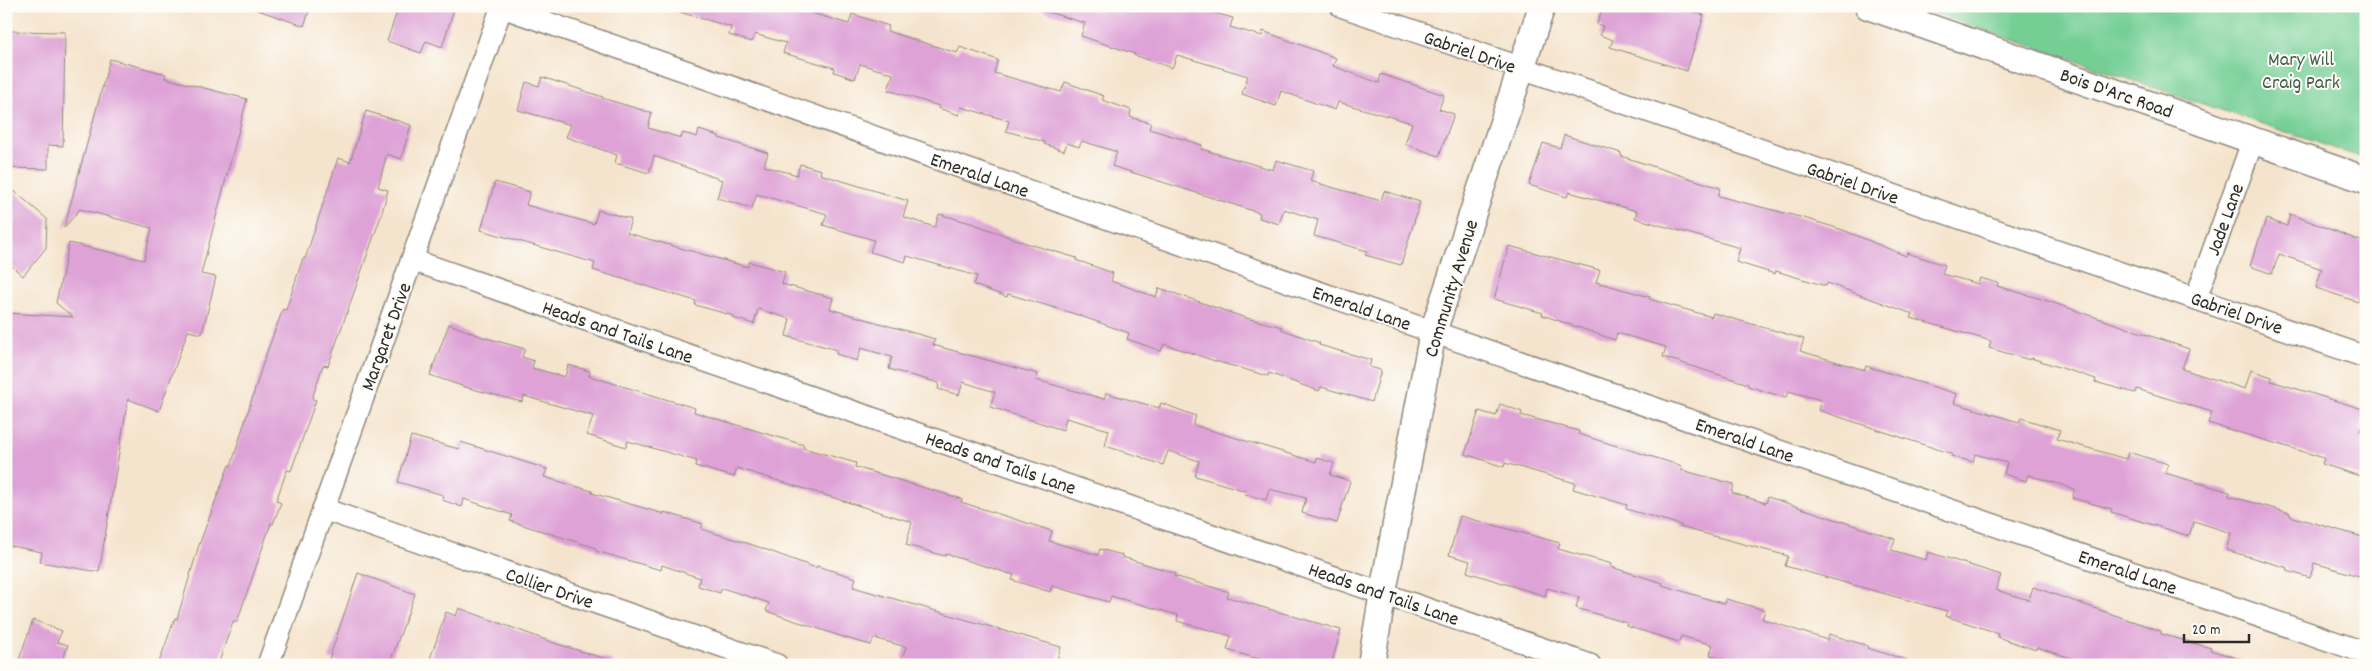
<svg xmlns="http://www.w3.org/2000/svg" width="2372" height="671" viewBox="0 0 2372 671" font-family="Dekko,sans-serif">
<style>
.green{fill:#75cf95;stroke:#507d60}
.building{fill:#dea2d7}
.lines{fill:none;stroke-linecap:round;stroke-linejoin:round}
.minor-casing{stroke:#90887c;stroke-width:24}
.tertiary-casing{stroke:#90887c;stroke-width:29}
.minor{stroke:#fff;stroke-width:21}
.tertiary{stroke:#fff;stroke-width:26}
.labels{text-anchor:middle;stroke-width:4;stroke-linejoin:round;paint-order:stroke}
.street-label{font-size:20px;fill:#2b2b2b;stroke:#fdfcf7}
.park-label{font-size:20px;fill:#415c4b;stroke:#fdfcf7}
</style>
<rect width="100%" height="100%" fill="#fdfcf7"/>
<filter id="ink" filterUnits="userSpaceOnUse"><feTurbulence type="fractalNoise" baseFrequency=".02" numOctaves="2"/><feDisplacementMap in="SourceGraphic" scale="10" xChannelSelector="R" yChannelSelector="G"/><feConvolveMatrix kernelMatrix="1 2 1 2 8 2 1 2 1" color-interpolation-filters="sRGB"/></filter>
<filter id="wash" filterUnits="userSpaceOnUse"><feTurbulence type="fractalNoise" baseFrequency=".0096" numOctaves="4" result="noise"/><feDisplacementMap in="SourceGraphic" scale="20" xChannelSelector="R" yChannelSelector="G"/><feGaussianBlur stdDeviation="1.12" result="paint"/><feColorMatrix in="noise" values="0 0 0 0 0 0 0 0 0 0 0 0 0 0 0 0 0 1.4 0 .05"/><feComposite in="paint" operator="in"/></filter>
<g filter="url(#wash)">
<rect width="100%" height="100%" fill="#f5e4cd"/>
<path class="green" d="M1913,6H2366V159Z"/>
<g id="blocks">
<g class="building">
<path d="M256,6H311L304,26L255,9Z"/>
<path d="M399,6H455L442,47L426,41L421,53L387,41Z"/>
<path d="M677,6H788L849,24L852,14L889,26L887,31L957,53L960,47L998,60L994,73L1061,92L1065,82L1104,96L1102,100L1131,110L1130,117L1151,123L1149,129L1202,145L1201,149L1273,170L1276,160L1313,171L1310,181L1381,201L1384,191L1420,202L1401,265L1365,255L1367,251L1314,236L1318,220L1284,209L1279,224L1259,218L1260,213L1112,166L1117,152L1082,141L1079,147L1067,143L1064,151L1044,144L1045,142L1006,131L1009,121L961,107L959,115L938,108L939,106L888,90L893,74L860,64L855,79L834,72L835,68L783,53L786,43L754,34L752,42L729,35L731,27L676,11Z"/>
<path d="M1044,6H1130L1148,12L1150,6H1189L1233,18L1230,27L1262,36L1263,31L1336,58L1333,66L1379,83L1381,74L1444,95L1439,109L1454,114L1439,156L1405,144L1412,123L1338,102L1335,110L1281,91L1276,106L1242,94L1248,76L1177,55L1172,68L1134,55L1135,54L1081,36L1085,23L1044,11Z"/>
<path d="M1603,6H1673L1704,15L1687,71L1610,47L1613,40L1600,35L1603,26L1597,24Z"/>
<path d="M7,31L65,32L63,146L48,145V169L6,168Z"/>
<path d="M110,59L166,74L165,78L247,99L201,274L216,277L202,334L188,331L159,411L128,399L99,572L40,562L42,552L6,545V313L73,317L56,303L69,243L144,260L152,228L80,209L64,228Z"/>
<path d="M542,77L603,97L602,98L652,113L648,128L681,138L683,133L697,137L699,130L719,136V138L768,153L764,166L797,175L800,164L821,170L820,174L908,201L903,217L935,227L939,214L974,224L1026,243L1077,258L1076,260L1113,273L1111,281L1156,297L1159,288L1246,318L1282,327L1281,329L1320,343L1319,345L1371,360L1369,367L1381,370L1372,402L1321,387L1319,391L1269,373L1268,376L1215,361L1164,344L1161,351L1127,339L1129,333L1072,313L1008,294L1007,297L974,285L977,276L907,256L905,262L870,252L874,240L823,225L827,214L757,194L752,208L717,198L722,180L654,156L649,173L615,163L617,155L566,137L571,125L518,110L526,82L539,86Z"/>
<path d="M366,111L411,125L401,159L387,154L378,187L388,190L381,216L328,366L323,365L312,399L316,400L291,471L287,470L276,501L281,503L273,524L271,523L237,622L233,621L218,665H158L175,618L177,619L199,545L229,465L231,466L265,357L283,309L286,310L303,258L305,259L338,158L350,162Z"/>
<path d="M1564,135L1621,153V156L1720,188L1718,196L1804,218L1843,230L1906,256L1907,253L1945,265L1942,274L1978,284L1980,278L1998,283L1997,286L2048,301L2189,349L2182,369L2245,389L2251,370L2272,377L2271,381L2366,410L2360,431L2366,433V478L2322,464L2324,458L2208,423L2212,412L2137,389L2135,393L2095,382L2096,379L2031,358L2030,360L1989,348L1991,341L1911,318L1913,314L1827,283L1826,286L1776,271L1775,274L1736,262L1740,248L1635,218L1637,211L1569,192L1567,197L1529,185L1543,143L1560,148Z"/>
<path d="M495,182L530,192L526,205L594,224L598,210L631,219L627,233L748,267L749,262L785,272L782,284L833,298L830,309L935,339L933,345L1038,374L1036,380L1104,399L1106,393L1159,408L1161,403L1196,416L1193,425L1316,462L1317,458L1334,463L1330,475L1350,481L1337,523L1302,513L1306,498L1269,489L1266,500L1245,494L1246,491L1195,476L1199,461L1168,451L1163,465L1142,458V457L1105,446L1109,430L1066,418L1063,430L990,407L995,392L963,382L959,395L938,389L939,383L889,369L892,357L861,348L857,361L836,354L837,350L786,336L790,319L758,309L754,324L733,318L734,316L695,305L696,301L593,270L595,263L481,230Z"/>
<path d="M6,184L47,219L46,248L23,276L6,261Z"/>
<path d="M2290,214L2366,243V279L2358,302L2316,288L2322,269L2279,254L2272,274L2250,266L2266,219L2287,226Z"/>
<path d="M1509,246L1600,270L1596,282L1650,297L1649,299L1712,317L1713,313L1804,339L1800,351L1865,370L1866,366L1957,394L1954,403L2019,422L2021,418L2060,430L2057,439L2126,459L2128,452L2168,464L2165,473L2230,492L2229,496L2290,513V516L2366,538V578L2314,563L2310,578L2287,571L2288,568L2226,550L2231,533L2194,521L2189,536L2111,512L2112,509L2072,498L2075,489L2028,475L2026,481L2004,474L2007,463L1975,454L1973,462L1951,456L1952,454L1818,410L1821,400L1788,391L1786,398L1748,386V384L1663,357L1666,347L1617,333L1615,340L1542,315L1543,313L1494,299Z"/>
<path d="M449,324L483,337L525,349L522,357L534,361L532,368L565,377L568,365L590,371L589,376L695,408L694,412L804,445L803,448L856,463L855,467L962,499L961,502L1052,531L1049,541L1098,555L1100,549L1122,555V557L1175,573L1174,576L1229,592L1227,597L1341,630L1331,665H1285L1266,661L1227,650L1231,636L1177,621L1178,615L1111,596L1109,602L1052,586L1050,592L1012,580L1014,575L946,554L945,556L906,545L912,522L737,468L734,477L695,466L697,461L628,441L626,447L587,435L593,416L524,396L522,402L465,387L430,375Z"/>
<path d="M1500,404L1522,412L1521,415L1579,431L1578,434L1682,466L1681,470L1734,484L1732,493L1766,503L1768,497L1895,539L1891,550L1926,560L1928,552L2001,575L1996,590L2029,600L2033,587L2161,631V634L2211,648L2210,650L2243,660L2242,665H2093L2036,647V650L1997,637L1998,633L1945,616L1947,611L1785,566L1788,556L1680,527L1681,525L1626,509L1627,505L1573,489L1575,483L1505,463L1504,467L1465,454L1479,411L1496,416Z"/>
<path d="M411,436L459,449L461,442L547,469L544,477L592,491V493L664,514V512L703,524L701,529L753,545L816,568L817,566L856,578L853,587L1061,647L1055,665H927L902,658L906,647L874,638L871,645L849,639L766,611L769,603L722,588L720,593L698,586L700,578L662,565L661,570L596,551V548L510,521L512,515L464,499L462,507L442,500L443,495L398,482Z"/>
<path d="M1460,516L1560,543L1558,549L1612,564L1611,567L1663,583L1662,585L1725,604L1726,599L1765,610L1762,619L1827,640L1829,634L1868,646L1867,648L1907,660V665H1744L1710,655L1713,645L1681,636L1679,642L1626,626L1627,623L1576,608L1579,597L1547,588L1545,596L1467,572L1470,561L1449,555Z"/>
<path d="M358,573L415,594L389,665H347L329,659Z"/>
<path d="M459,608L554,643L613,661V665H438L429,662L446,612L456,616Z"/>
<path d="M33,620L62,631L57,642L68,645L61,665H17Z"/>
</g>
</g>
</g>
<g filter="url(#ink)">
<use href="#blocks" fill-opacity="0" stroke="#90887c" stroke-width="1"/>
<g class="lines">
<g class="minor-casing">
<g id="minor">
<path d="M1341,6L2366,357"/>
<path d="M502,7L1433,332L2366,653"/>
<path d="M412,260L1590,665"/>
<path d="M2196,298L2253,140"/>
<path d="M323,509L777,665"/>
<path d="M268,665L502,6"/>
</g>
</g>
<g class="tertiary-casing">
<g id="tertiary">
<path d="M1868,6L2366,180"/>
<path d="M1371,665L1383,592L1433,332L1542,6"/>
</g>
</g>
<use href="#minor" class="minor"/>
<use href="#tertiary" class="tertiary"/>
</g>
</g>
<g class="labels">
<g class="street-label">
<text transform="translate(1470 51) rotate(19)" y="7">Gabriel Drive</text>
<text transform="translate(2117 92) rotate(19)" y="7">Bois D'Arc Road</text>
<text transform="translate(980 174) rotate(19)" y="7">Emerald Lane</text>
<text transform="translate(1853 182) rotate(19)" y="7">Gabriel Drive</text>
<text transform="translate(2224 219) rotate(-70)" y="7">Jade Lane</text>
<text transform="translate(1450 288) rotate(-73)" y="7">Community Avenue</text>
<text transform="translate(1362 307) rotate(19)" y="7">Emerald Lane</text>
<text transform="translate(2237 312) rotate(19)" y="7">Gabriel Drive</text>
<text transform="translate(618 331) rotate(19)" y="7">Heads and Tails Lane</text>
<text transform="translate(385 336) rotate(-70)" y="7">Margaret Drive</text>
<text transform="translate(1745 439) rotate(19)" y="7">Emerald Lane</text>
<text transform="translate(1001 462) rotate(19)" y="7">Heads and Tails Lane</text>
<text transform="translate(2128 571) rotate(19)" y="7">Emerald Lane</text>
<text transform="translate(550 587) rotate(19)" y="7">Collier Drive</text>
<text transform="translate(1384 593) rotate(19)" y="7">Heads and Tails Lane</text>
</g>
<g class="park-label">
<text x="2301" y="65">Mary Will<tspan x="2301" dy="23">Craig Park</tspan></text>
</g>
</g>
<rect width="2372" height="671" fill="none" stroke="#fdfcf7" stroke-width="25"/>
<path d="M2184 634v8h65v-8" fill="none" stroke="#2b2b2b" stroke-width="2.5"/>
<text x="2192" y="634" font-size="15" fill="#2b2b2b" stroke="#fdfcf7" stroke-width="4" paint-order="stroke">20 m</text>
</svg>
